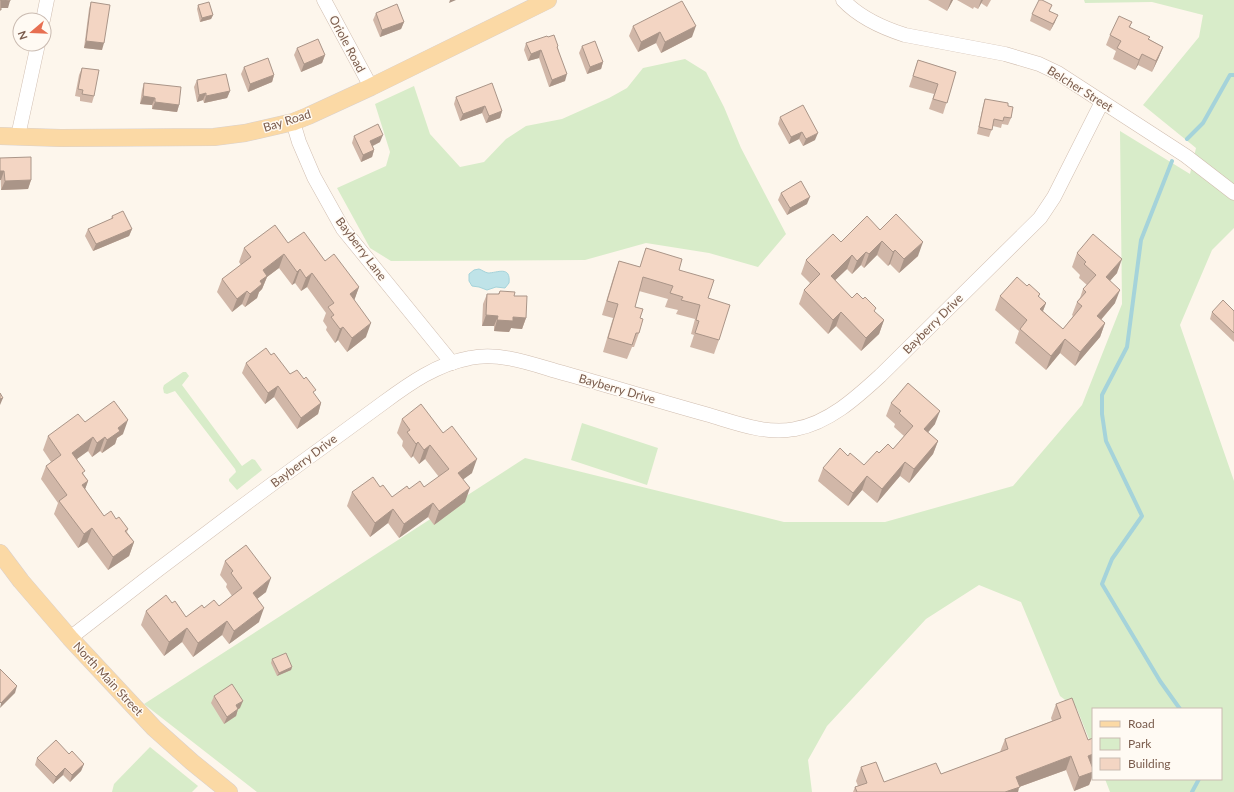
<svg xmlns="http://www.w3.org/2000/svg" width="1234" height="792" viewBox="0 0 1234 792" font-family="Lato,sans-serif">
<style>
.green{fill:#d8ecc9}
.water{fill:#bfe3e8;stroke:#a5d3da}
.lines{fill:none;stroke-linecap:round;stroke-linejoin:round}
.stream{stroke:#a5d3da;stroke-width:4}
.minor-casing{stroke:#d1beb0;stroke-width:15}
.major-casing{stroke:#dad1cd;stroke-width:18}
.minor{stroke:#fff;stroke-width:14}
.major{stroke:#fbd9a5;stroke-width:17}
.wall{fill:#d1b7a8}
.shaded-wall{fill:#aa9588}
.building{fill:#f3d5c3;stroke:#aa9588}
.labels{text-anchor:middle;stroke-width:3;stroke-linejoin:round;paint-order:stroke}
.street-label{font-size:12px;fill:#7a5c4d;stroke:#fffaf3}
</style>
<rect width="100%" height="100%" fill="#fdf6ec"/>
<g class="green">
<path d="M1084,0H1234V228L1212,250L1180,325L1234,481V792H1110L1105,779H1221V709H1093V749L1077,709L1060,696L1021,602L979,585L926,619L827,726L808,760L812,792H257L144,704L525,458L784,522H885L1013,486L1082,405L1122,304L1120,131L1190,174L1196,148L1143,105L1199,37L1203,15L1152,2L1085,3Z"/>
<path d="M685,59L706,72L724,107L741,148L786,234L758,267L709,253L646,243L585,260L391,261L370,248L337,188L386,166L390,152L375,104L414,86L430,134L460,167L484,162L506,139L526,126L562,119L609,98L627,88L643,68Z"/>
<path d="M183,372H186L189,376L182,385L242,466L252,459L255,460L262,470L237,490L229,481V479L236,472L235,469L175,391L167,394L164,393L163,388L164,385Z"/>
<path d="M582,423L658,448L647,485L571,460Z"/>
<path d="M150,747L198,786L192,792H112L114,784Z"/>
</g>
<path class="water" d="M479,269C482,270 484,272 488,273C497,273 511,265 509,283L505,288L496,287L487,290L479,287L472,286L469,281V274L474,270Z"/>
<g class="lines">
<g class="stream">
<path d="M1187,139L1203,123L1230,75H1234"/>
<path d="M1172,161L1141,240L1127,347L1102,395V414L1106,441L1142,516L1112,559L1102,584L1160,681L1180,709"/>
<path d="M1192,792L1199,779"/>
</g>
<g class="minor-casing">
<g id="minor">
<path d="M324,0L371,87"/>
<path d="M843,0C859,17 883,28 905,35L1005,54L1039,64L1058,73L1186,156L1234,193"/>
<path d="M43,20L47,0"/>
<path d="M293,122L299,142L314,177L343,229L452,363"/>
<path d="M18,136L38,44"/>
<path d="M70,638C154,572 240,507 327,444C346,430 365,416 383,403C410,383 437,364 470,358C499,352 529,363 556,371C607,385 658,401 709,415C736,423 767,435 795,429C829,423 857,397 881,375L1040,218L1054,197L1102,102"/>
</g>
</g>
<g class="major-casing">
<g id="major">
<path d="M0,136L61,138L214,137L245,133L293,122L308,116L371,87L548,0"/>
<path d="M0,553L21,581L70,638L154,728L192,762L229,792"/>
</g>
</g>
<use href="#minor" class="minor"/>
<use href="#major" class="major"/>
</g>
<g class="wall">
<path d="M928,0H953L947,11Z"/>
<path d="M957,0H991L987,7L981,3L978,9L974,7L973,9Z"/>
<path d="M91,2L102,50L84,48L89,9Z"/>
<path d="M198,5L213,15L211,19L200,22L197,9Z"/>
<path d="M1050,11L1055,22L1050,31L1030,21L1032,14Z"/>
<path d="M376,13L404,22L401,29L380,37L373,20Z"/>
<path d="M1132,22L1130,27L1149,39L1163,47L1159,57L1152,72L1138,65L1135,70L1113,59L1116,51L1106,45L1110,35Z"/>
<path d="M633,26L692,37L661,53L656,43L638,52L629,36Z"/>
<path d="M548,37L558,46V48L565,81L549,87L539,58L528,61L524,50L526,43Z"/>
<path d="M582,46L603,62L601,69L587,74L579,53Z"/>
<path d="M297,48L325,55L322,63L301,72L294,55Z"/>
<path d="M918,60L956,72L943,114L929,109L934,94L909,87Z"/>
<path d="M244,67L274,75L272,82L248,92L241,74Z"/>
<path d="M82,68L94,96L92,103L80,101V97L75,96L79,75Z"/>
<path d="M197,80L230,91L227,98L204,103L203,100L197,102L194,87Z"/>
<path d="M144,83L179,105L177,112L152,109V105L140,104L142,90Z"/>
<path d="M456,97L502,111L500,118L486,123L482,113L460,121L454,104Z"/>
<path d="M985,99L1008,106L1011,118L1008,125L1002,124L1001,128L993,126L989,137L977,134L983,106Z"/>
<path d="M780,117L815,140L803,146L799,139L789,144L778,124Z"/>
<path d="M354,136L380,142L373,146L374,150L372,157L361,162L352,143Z"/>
<path d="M0,158L31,180L28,189L1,190Z"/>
<path d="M781,193L807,204L787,215L778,200Z"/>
<path d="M112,216L132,229L129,236L93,251L85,236L88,229L111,219Z"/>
<path d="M880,230L918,256L899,273L890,264L888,266L877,255L864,268L861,265L852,274L847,269L835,280L852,298L875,312L884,320L879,334L861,351L836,326L828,334L799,304L804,290L810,283L801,274L806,260L841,242Z"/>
<path d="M288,243L325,261L359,287L354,300L366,337L347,352L338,340L335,343L326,330L327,327L323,321L326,313L307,287L301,291L295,283L292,285L279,268L267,277L262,289L259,292L257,298L245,307L242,304L232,312L217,292L222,279L241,265L239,262L244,248Z"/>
<path d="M646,248L679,270L708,298L719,340L714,354L690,347L694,335L691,334L695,319L676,314L678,310L665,307L668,299L639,291L635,307L640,318L639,333L634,347H632L627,359L603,352L613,318L602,315L614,275L619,261L640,267Z"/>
<path d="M1077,253L1117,273L1110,280L1115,303L1101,320L1105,323L1100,337L1075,366L1060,353L1046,370L1015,343L1019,331L995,310L1000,296L1027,286L1040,294L1039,297L1046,303L1043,311L1063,329L1073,316L1072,315L1077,302L1080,298L1083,289L1087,285L1079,278L1080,275L1072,267Z"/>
<path d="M500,291L514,296L526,318L522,329L511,328L509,332L494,331V326H482L483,304L487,294H498Z"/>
<path d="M1234,311V342L1210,319L1212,312Z"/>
<path d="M271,355L290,374L314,394L321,403L318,414L297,429L274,397L265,404L242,373L246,363Z"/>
<path d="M891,403L935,424L928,432L938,441L933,454L909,483L900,476L877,503L862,490L848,506L818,481L823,468L848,456L864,465L879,453L893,449L904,436L894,427L895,424L886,416Z"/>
<path d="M402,419L472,473L463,479L465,502L434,525L428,517L399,538L388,523L370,537L347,506L352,492L380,487L392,497L409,489L424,487L439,477L425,459L419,464L413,456L411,458L402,446L403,441L397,433Z"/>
<path d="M85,422L123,434L117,438L115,444L102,453L100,451L92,457L88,451L77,459L84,475L88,481L85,489L104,516L116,519L128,529L127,532L134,542L129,556L108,570L87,542L78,548L54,514L58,503L41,479L46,466L51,462L43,450L48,436Z"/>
<path d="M225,561L266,592L257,599L259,622L229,644L222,635L193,657L182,642L164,656L141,625L146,611L172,603L186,617L204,608L219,606L232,596L226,587L227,584L220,575Z"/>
<path d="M272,659L292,667L291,670L277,676L271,663Z"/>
<path d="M214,696L240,708L238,709L236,716L224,724L211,703Z"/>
<path d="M1056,704L1092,767L1093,769V775L1089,785L1074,791L1066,770L1019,787L1018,792H853L855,787L858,786L856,781L861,767L884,782L941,774L1000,752L1005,739L1052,721L1051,718Z"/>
<path d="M69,754L84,764L81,771L70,782L63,775L53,784L35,765L37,758Z"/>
</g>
<g class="shaded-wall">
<path d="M1,0L10,1L8,8H0Z"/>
<path d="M450,0H456L449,3Z"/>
<path d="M951,0H953L947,11Z"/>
<path d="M981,0H983L978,9Z"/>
<path d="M213,15L211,19L200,22L202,18Z"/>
<path d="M1058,15L1055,22L1050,31L1053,24Z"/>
<path d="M404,22L401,29L380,37L382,30Z"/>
<path d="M696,26L692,37L661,53L665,42Z"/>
<path d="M660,32L656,43L638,52L641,42Z"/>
<path d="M86,41L104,43L102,50L84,48Z"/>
<path d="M1163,47L1159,57L1152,72L1156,61Z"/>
<path d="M541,50L539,58L528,61L531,54Z"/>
<path d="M1142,54L1138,65L1135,70L1139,60Z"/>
<path d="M325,55L322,63L301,72L304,64Z"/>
<path d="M603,62L601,69L587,74L590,67Z"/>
<path d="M567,74L565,81L549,87L552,80Z"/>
<path d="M274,75L272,82L248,92L250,84Z"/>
<path d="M230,91L227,98L204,103L206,96Z"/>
<path d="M206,93L203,100L197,102L199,95Z"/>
<path d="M143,96L155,98L152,105L140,104Z"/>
<path d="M155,102L179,105L177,112L152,109Z"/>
<path d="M485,106L482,113L460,121L463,114Z"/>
<path d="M502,111L500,118L486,123L489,116Z"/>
<path d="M802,132L799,139L789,144L791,137Z"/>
<path d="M818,133L815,140L803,146L806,139Z"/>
<path d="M383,135L380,142L368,148L370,141Z"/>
<path d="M374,150L372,157L361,162L363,155Z"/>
<path d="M0,171H4L1,180H0Z"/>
<path d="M31,180L28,189L1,190L5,181Z"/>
<path d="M810,197L807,204L787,215L790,208Z"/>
<path d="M132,229L129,236L93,251L96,244Z"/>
<path d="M882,241L877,255L864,268L869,254Z"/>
<path d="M923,242L918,256L899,273L904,259Z"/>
<path d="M895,250L890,264L888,266L893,252Z"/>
<path d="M866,252L861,265L852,274L857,261Z"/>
<path d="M284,254L279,268L267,277L262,289L259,292L257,298L245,307L250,294L263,270Z"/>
<path d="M852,255L847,269L826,289L831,276Z"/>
<path d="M1122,259L1117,273L1101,291L1106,277Z"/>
<path d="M300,269L295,283L292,285L297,272Z"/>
<path d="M312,273L307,287L301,291L306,278Z"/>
<path d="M359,287L354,301L350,294Z"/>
<path d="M1120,290L1115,303L1092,330L1097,316Z"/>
<path d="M247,291L242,304L232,312L237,299Z"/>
<path d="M1046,303L1041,316L1040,309Z"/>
<path d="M841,312L836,326L828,334L833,320Z"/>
<path d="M486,315L498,316L494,326H482Z"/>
<path d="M513,317L526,318L522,329L511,328L509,332L494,331L497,320Z"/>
<path d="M884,320L879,334L861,351L866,338Z"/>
<path d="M371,323L366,337L347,352L352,338Z"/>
<path d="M1105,323L1100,337L1075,366L1080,352Z"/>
<path d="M343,327L338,340L335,343L340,329Z"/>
<path d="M1065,339L1060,353L1046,370L1051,356Z"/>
<path d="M278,386L274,397L265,404L268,393Z"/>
<path d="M3,398L0,405V399Z"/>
<path d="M321,403L318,414L297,429L301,418Z"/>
<path d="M940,411L935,424L919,443L924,429Z"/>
<path d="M128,420L123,434L117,438L115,444L102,453L107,440L118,428Z"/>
<path d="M93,437L88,451L67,466L72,453Z"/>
<path d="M105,437L100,451L92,457L97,443Z"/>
<path d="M938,441L933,454L909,483L914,469Z"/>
<path d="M418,442L413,456L411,458L416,444Z"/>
<path d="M430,445L425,459L419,464L424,450Z"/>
<path d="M477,459L472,473L453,487L458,473Z"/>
<path d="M905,462L900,476L877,503L882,489Z"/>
<path d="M867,476L862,490L848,506L853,493Z"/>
<path d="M88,481L83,495L82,485Z"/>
<path d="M470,488L465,502L434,525L439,511Z"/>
<path d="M433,503L428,517L399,538L404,524Z"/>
<path d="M393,509L388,523L370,537L375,523Z"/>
<path d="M92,528L87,542L78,548L84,534Z"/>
<path d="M134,542L129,556L108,570L113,557Z"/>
<path d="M271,578L266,592L248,606L253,593Z"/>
<path d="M264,608L259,622L229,644L234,631Z"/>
<path d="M227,621L222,635L193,657L198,643Z"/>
<path d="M187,628L182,642L164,656L169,642Z"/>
<path d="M292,667L291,670L277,676L279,673Z"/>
<path d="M17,686L15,693L0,708L1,703Z"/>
<path d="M243,701L240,708L233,713L236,705Z"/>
<path d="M238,709L236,716L224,724L227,717Z"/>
<path d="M1093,754V766L1083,770L1088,756Z"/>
<path d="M1071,756L1066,770L1019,787L1018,792H1005L1016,777Z"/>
<path d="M84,764L81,771L70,782L72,775Z"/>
<path d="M65,768L63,775L53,784L56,777Z"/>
<path d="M1093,772V775L1089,785L1074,791L1079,777Z"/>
</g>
<g class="building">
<path d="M0,0H10V1L1,0V10H0Z"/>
<path d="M1039,0H1042L1052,5L1049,11L1058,15L1053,24L1032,14Z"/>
<path d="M682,1L696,26L665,42L660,32L641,42L633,26Z"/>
<path d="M91,2L110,5L104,43L86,41Z"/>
<path d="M209,2L213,15L202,18L198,5Z"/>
<path d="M397,4L404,22L382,30L376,13Z"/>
<path d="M1119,16L1132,22L1129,27L1150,37L1148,39L1163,47L1156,61L1142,54L1139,60L1117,48L1121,41L1110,35Z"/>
<path d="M554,35L558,46L557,47L567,74L552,80L541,50L531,54L526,43L547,36L548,37Z"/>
<path d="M318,39L325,55L304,64L297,48Z"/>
<path d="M595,41L603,62L590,67L582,46Z"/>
<path d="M268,58L274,75L250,84L244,67Z"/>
<path d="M918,60L956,72L947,103L933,99L938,84L913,76Z"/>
<path d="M82,68L99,70L94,96L82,94L83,90L78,89Z"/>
<path d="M226,74L230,91L206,96V93L199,95L197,80Z"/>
<path d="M144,83L181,87L179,105L155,102V98L143,96Z"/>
<path d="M492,83L502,111L489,116L485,106L463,114L456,97Z"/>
<path d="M985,99L1008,103V106L1013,107L1011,118L1004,117L1003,121L994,119L992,130L979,127Z"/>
<path d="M803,105L818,133L806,139L802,132L791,137L780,117Z"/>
<path d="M378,124L383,135L370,141L374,150L363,155L354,136Z"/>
<path d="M31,157V180L5,181L4,171H0V158Z"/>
<path d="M801,181L810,197L790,208L781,193Z"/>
<path d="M123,211L132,229L96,244L88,229L113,218L112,216Z"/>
<path d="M896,214L923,242L904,259L895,250L893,252L882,241L869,254L866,252L857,261L852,255L831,276L852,298L857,293L863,299L865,297L876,308L874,311L884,320L866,338L841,312L833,320L804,290L820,274L806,260L833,234L841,242L867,216L880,230Z"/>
<path d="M275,225L288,243L304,232L325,261L334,254L359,287L350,294L371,323L352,338L343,327L340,329L331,317L334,315L328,307L334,303L312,273L306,278L300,269L297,272L284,254L263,270L267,276L260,281L262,284L250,294L247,291L237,299L222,279L251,257L244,248Z"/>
<path d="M1093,234L1122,259L1106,277L1120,290L1097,316L1105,323L1080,352L1065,339L1051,356L1020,329L1027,320L1000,296L1017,277L1027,286L1029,284L1040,294L1038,296L1046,303L1040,309L1063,329L1082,306L1077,302L1086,292L1083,289L1096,275L1084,264L1086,262L1077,253Z"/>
<path d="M646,248L682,259L679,270L714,280L708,298L730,305L719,340L695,333L699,321L696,320L700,305L681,300L683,297L670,293L673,286L643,277L635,307L643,309L640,318L643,319L639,333H636L632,345L608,338L618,304L607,301L619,261L640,267Z"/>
<path d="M500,291L515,292L514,296H527L526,318L513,317V321L497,320L498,316L486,315L487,294H499Z"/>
<path d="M1223,300L1234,311V333L1212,312Z"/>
<path d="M266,348L271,355L274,353L290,374L297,370L304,379L306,377L316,390L313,392L321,403L301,418L278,386L268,393L246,363Z"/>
<path d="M908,383L940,411L924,429L938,441L914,469L905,462L882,489L867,476L853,493L823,468L840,448L848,456L850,453L864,465L877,451L879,453L888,444L893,449L913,426L899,413L901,411L891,403Z"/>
<path d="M0,393L3,398L0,399Z"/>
<path d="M114,401L128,420L118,428L120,431L107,440L105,437L97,443L93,437L72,453L85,471L82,473L88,481L82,485L104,516L111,511L116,519L119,517L128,529L125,531L134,542L113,557L92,528L84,534L59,501L67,495L46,466L61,455L48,436L78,414L85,422Z"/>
<path d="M421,404L443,433L452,426L477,459L458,473L470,488L439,511L433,503L404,524L393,509L375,523L352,492L373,477L380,487L383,485L392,497L407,486L409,489L420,481L424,487L449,469L430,445L424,450L418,442L416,444L407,432L410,430L402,419Z"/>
<path d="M246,545L271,578L253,593L264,608L234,631L227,621L198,643L187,628L169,642L146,611L166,595L172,603L175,601L186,617L202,605L204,608L214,600L219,606L242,588L231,573L233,571L225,561Z"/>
<path d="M286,653L292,667L279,673L272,659Z"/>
<path d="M0,669L17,686L1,703L0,702Z"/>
<path d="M232,684L243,701L236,705L238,709L227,717L214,696Z"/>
<path d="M1072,698L1088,740L1093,738V754L1088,756L1093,769V772L1079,777L1071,756L1016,777L1020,787L1005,792H857L855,787L867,783L861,767L876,762L884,782L936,763L941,774L1008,749L1005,739L1061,718L1056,704Z"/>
<path d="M56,740L69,754L72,751L84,764L72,775L65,768L56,777L37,758Z"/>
</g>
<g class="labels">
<g class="street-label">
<text transform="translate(347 44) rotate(62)" y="4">Oriole Road</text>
<text transform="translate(1080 89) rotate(32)" y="4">Belcher Street</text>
<text transform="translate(287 121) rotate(-17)" y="4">Bay Road</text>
<text transform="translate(361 249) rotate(53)" y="4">Bayberry Lane</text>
<text transform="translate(933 324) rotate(-45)" y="4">Bayberry Drive</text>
<text transform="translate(617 389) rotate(16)" y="4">Bayberry Drive</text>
<text transform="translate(304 461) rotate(-37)" y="4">Bayberry Drive</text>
<text transform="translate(108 679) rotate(47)" y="4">North Main Street</text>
</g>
</g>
<rect x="1092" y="708" width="130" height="72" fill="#fffaf3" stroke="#cabbb1"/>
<rect x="1100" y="721" width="20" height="6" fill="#fbd9a5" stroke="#cabbb1"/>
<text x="1128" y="728" font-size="12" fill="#7a5c4d">Road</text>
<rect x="1100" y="738" width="20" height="12" fill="#d8ecc9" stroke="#cabbb1"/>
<text x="1128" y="748" font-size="12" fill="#7a5c4d">Park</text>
<rect x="1100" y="758" width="20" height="12" fill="#f3d5c3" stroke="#cabbb1"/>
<text x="1128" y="768" font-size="12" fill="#7a5c4d">Building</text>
<g transform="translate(32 32) rotate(251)"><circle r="19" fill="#fffaf3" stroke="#cabbb1"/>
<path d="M0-3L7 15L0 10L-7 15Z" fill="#e76f51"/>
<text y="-6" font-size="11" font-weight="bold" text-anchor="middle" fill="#7a5c4d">N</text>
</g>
</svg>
